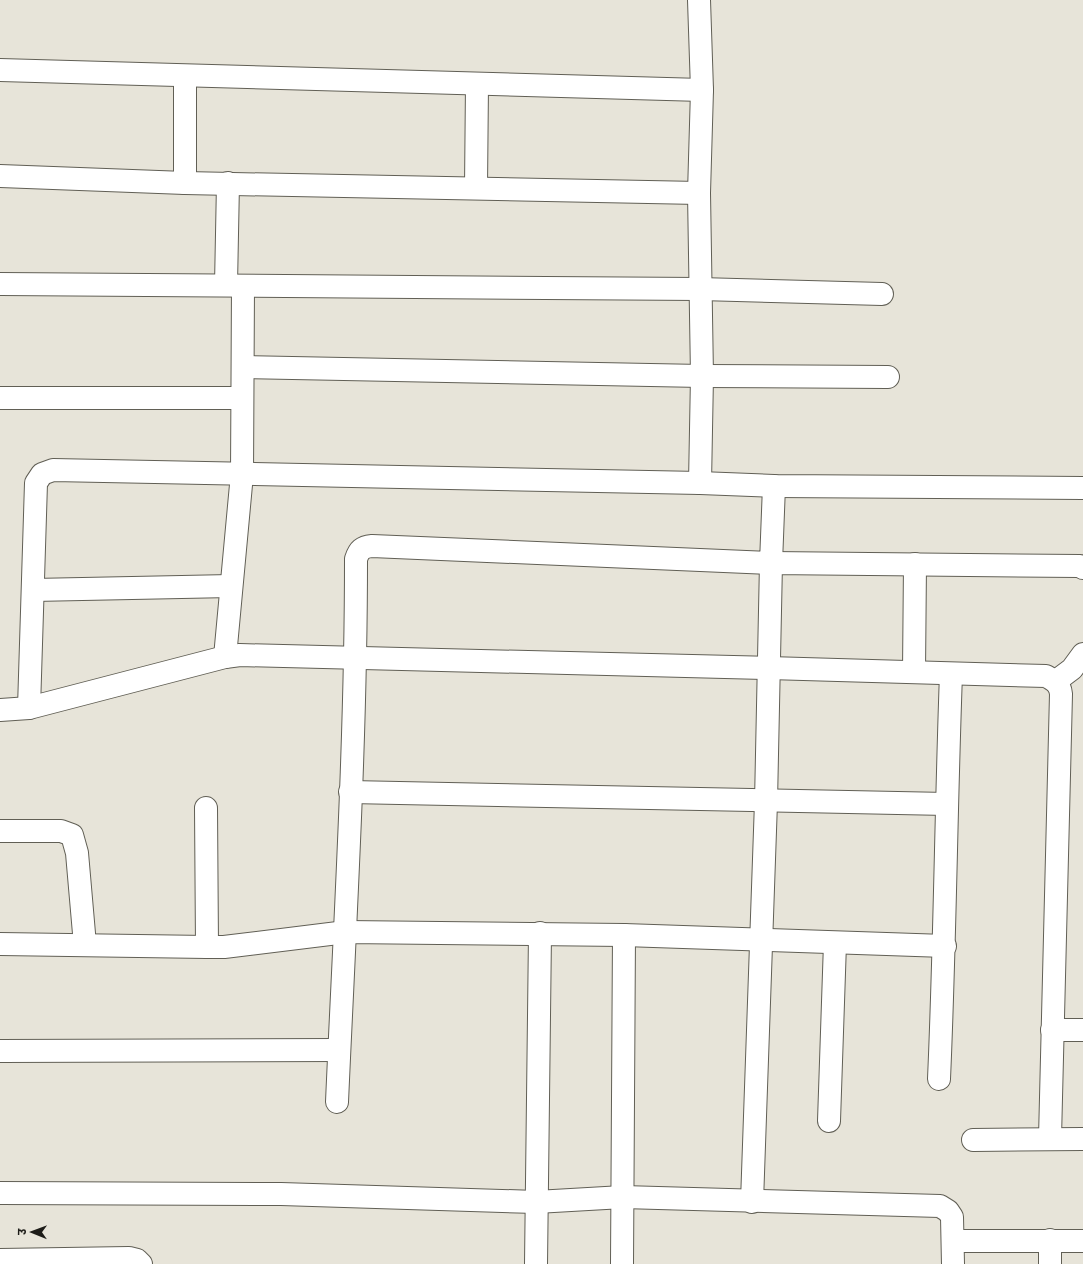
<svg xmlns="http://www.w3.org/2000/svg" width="1083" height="1264" viewBox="0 0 1083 1264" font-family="Poppins,'Noto Sans Devanagari',sans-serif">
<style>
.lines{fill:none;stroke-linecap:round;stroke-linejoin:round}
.minor-casing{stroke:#615f55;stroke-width:24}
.minor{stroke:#fff;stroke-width:22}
</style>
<rect width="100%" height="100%" fill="#e7e4d9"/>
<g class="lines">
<g class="minor-casing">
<g id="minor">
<path d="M699,0L702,90L699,193L702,376L700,483"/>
<path d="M0,70L702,90"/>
<path d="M0,176L185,183L699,193"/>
<path d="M185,183V76"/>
<path d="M476,187L477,84"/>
<path d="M0,284L700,289L882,294"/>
<path d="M226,285L228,183"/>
<path d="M243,367L702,376L888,377"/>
<path d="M0,398H242"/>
<path d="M33,590L231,586"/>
<path d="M225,657L242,474L243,286"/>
<path d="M914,671L915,564"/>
<path d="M1056,681L1072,669L1083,654"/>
<path d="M29,708L36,483L42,474L53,470L700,483L774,486L1083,488"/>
<path d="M0,710L29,708L225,657L240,655L769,668L1046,676C1055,681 1060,684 1061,694L1050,1138"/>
<path d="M350,792L947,804"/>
<path d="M206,808L207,947H224L346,932L624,935L945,946"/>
<path d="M0,831H61L72,835L77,853L85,945"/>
<path d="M0,944L207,947"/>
<path d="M1052,1030H1083"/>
<path d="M0,1051L339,1050"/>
<path d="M939,1079C945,944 946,809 951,674"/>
<path d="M337,1102C345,921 356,740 356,559C359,550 362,547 372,546L771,563L774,486"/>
<path d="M829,1121L835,943"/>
<path d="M973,1140L1083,1139"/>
<path d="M0,1193L281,1194L536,1202L623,1197L940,1206L948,1211L952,1217L953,1264"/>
<path d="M752,1202L766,802L771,563L1080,566L1083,568"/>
<path d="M953,1241H1083"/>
<path d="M0,1260L129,1258L137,1260L141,1264"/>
<path d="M536,1264L540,933"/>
<path d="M622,1264L624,935"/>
<path d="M1050,1264V1240"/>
</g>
</g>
<use href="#minor" class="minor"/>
</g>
<g transform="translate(32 1232) rotate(271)" stroke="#e7e4d9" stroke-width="3" paint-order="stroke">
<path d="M0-3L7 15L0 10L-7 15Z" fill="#1d1c18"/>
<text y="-6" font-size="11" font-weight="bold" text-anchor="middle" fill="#1d1c18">उ</text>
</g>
</svg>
